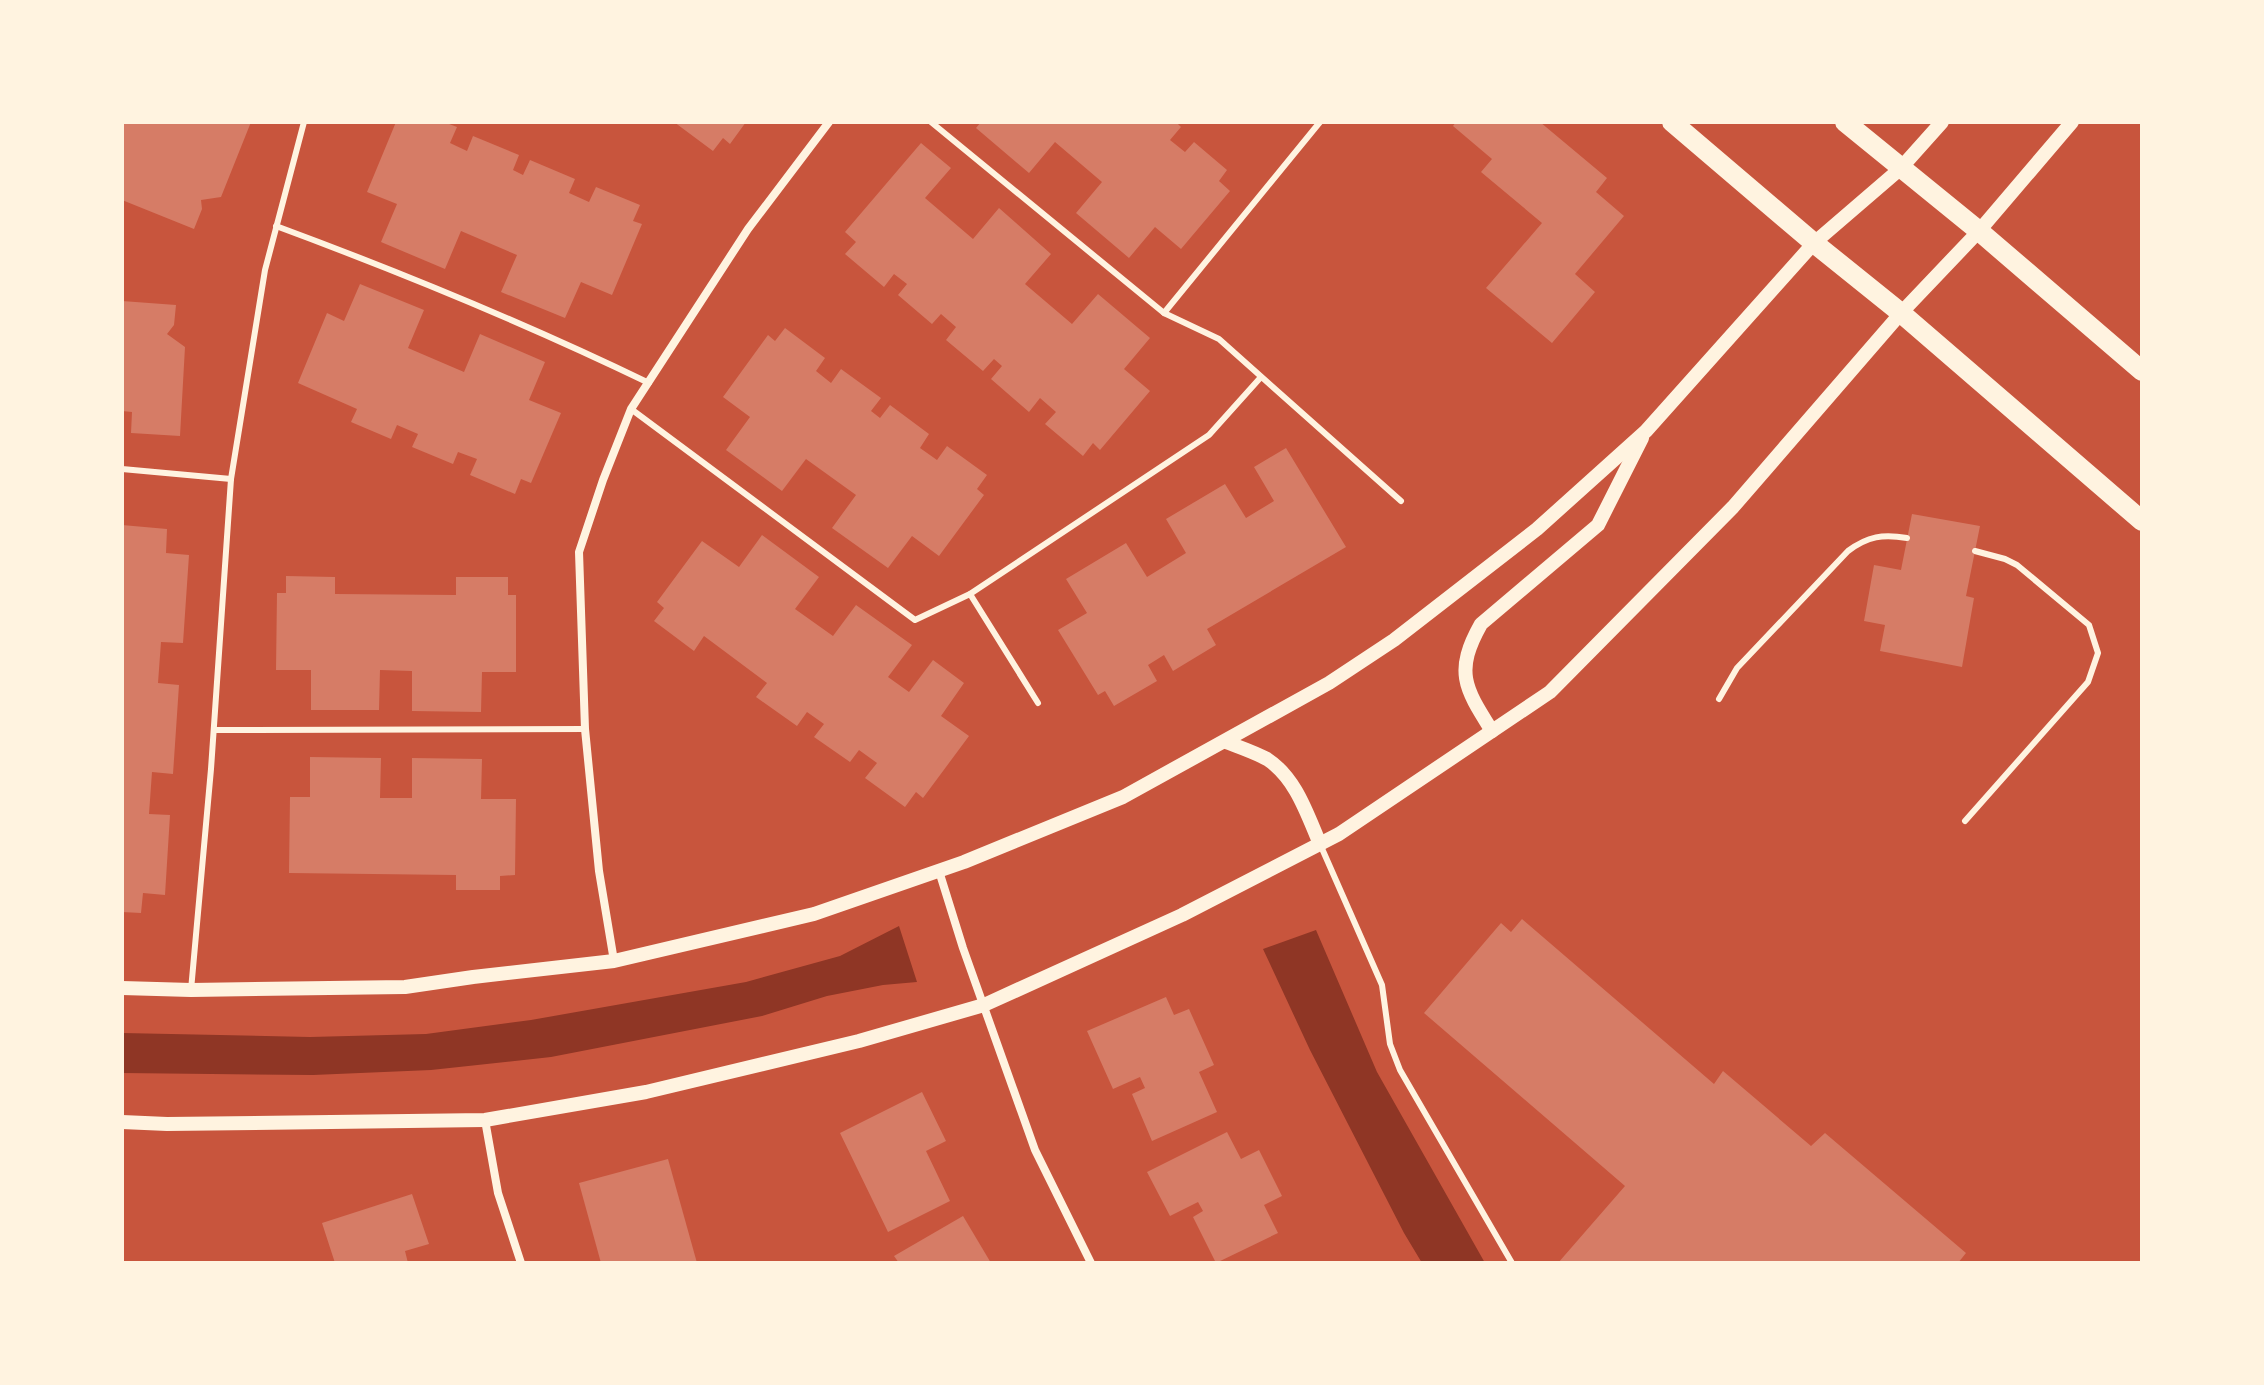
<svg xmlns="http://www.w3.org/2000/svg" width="2264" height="1385" viewBox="0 0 2264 1385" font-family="'Noto Sans',sans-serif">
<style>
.water{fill:#8f3625}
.building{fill:#d67c66}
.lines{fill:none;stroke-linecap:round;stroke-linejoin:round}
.service{stroke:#fff3e0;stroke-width:6}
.minor{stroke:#fff3e0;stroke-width:8}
.tertiary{stroke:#fff3e0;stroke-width:14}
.primary{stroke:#fff3e0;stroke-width:20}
</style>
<rect width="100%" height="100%" fill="#c8553d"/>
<g class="water">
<path d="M899,926L917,982L883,985L827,996L762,1016L551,1057L431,1070L313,1075L122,1073V1033L310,1037L426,1034L531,1020L746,982L840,956Z"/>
<path d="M1316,930L1377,1072L1485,1263H1422L1404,1233L1310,1050L1263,949Z"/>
</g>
<g class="building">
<path d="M122,122H251L221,197L201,200L202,209L194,229L122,200Z"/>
<path d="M396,122L404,124L405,122H444L457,127L450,143L467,151L473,136L519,155L513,170L523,175L530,160L575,179L569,193L589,202L596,187L640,205L633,221L642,224L612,295L581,282L565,318L501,292L517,255L461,231L445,269L381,242L397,204L367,192Z"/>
<path d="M674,122H746L730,144L723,138L713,151Z"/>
<path d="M981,122H1176L1181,127L1170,140L1185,152L1194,142L1227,170L1219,181L1230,191L1181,249L1155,227L1129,258L1076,213L1102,182L1055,142L1029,173L976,128Z"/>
<path d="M1456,122H1540L1607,178L1596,192L1624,216L1575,274L1595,292L1552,343L1486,288L1542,223L1481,172L1492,159L1453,126Z"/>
<path d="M921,143L951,168L925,198L973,239L999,208L1051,254L1025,284L1072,324L1098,294L1150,338L1124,369L1150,391L1100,450L1093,443L1083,456L1045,424L1056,412L1040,398L1029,412L991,379L1002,366L994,359L983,371L946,340L956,327L941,314L932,324L898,295L907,284L894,274L884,287L845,254L856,242L845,232Z"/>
<path d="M360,284L424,310L408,348L464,372L480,334L545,362L529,400L561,413L531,483L521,479L515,494L470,475L477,459L458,452L453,464L412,447L418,434L397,425L391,439L351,422L357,409L298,383L327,313L344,321Z"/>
<path d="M122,301L176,305L174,325L167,334L185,347L180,436L131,433L132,412L122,411Z"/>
<path d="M785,328L825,358L816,371L831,383L841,369L881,398L871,411L880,418L890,405L929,434L920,448L937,460L947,446L987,475L977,489L984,495L939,556L912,536L888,568L832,528L856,495L806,459L782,491L726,450L750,417L723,397L768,335L775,341Z"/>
<path d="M1286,448L1346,547L1207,629L1216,645L1173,671L1164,655L1148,665L1157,681L1114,706L1105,691L1098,695L1058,630L1087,613L1066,579L1126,543L1147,577L1186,553L1166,519L1225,484L1246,518L1274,501L1254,467Z"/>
<path d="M1912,514L1980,526L1966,596L1974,598L1962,667L1880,651L1885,625L1864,621L1874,565L1901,570Z"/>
<path d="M122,525L167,529L166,553L189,555L183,643L161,642L158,683L179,685L173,774L152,772L149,814L170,815L165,895L143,893L141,913L122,912Z"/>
<path d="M762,535L819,577L795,609L833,636L856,605L912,645L888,677L909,692L933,660L964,683L941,716L969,736L923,798L916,792L905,807L865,778L877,763L859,750L850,762L814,737L824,724L807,712L797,726L756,697L767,683L704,636L694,651L654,621L664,608L657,602L702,541L739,567Z"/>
<path d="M286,576L335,577V594L456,595V577H508V595H516V672H482L481,712L412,711V671L380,670L379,710H311V670H276L277,593H286Z"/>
<path d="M310,757L381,758L380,798H412V758L482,759L481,799H516L515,875L500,876V890H456V875L289,873L290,797H310Z"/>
<path d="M1522,919L1714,1084L1723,1071L1811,1146L1825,1133L1966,1253L1958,1263H1558L1625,1186L1424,1013L1501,923L1511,932Z"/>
<path d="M1166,997L1174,1015L1189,1009L1214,1065L1199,1072L1217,1112L1152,1141L1132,1094L1145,1088L1140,1077L1113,1089L1087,1031Z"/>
<path d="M922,1092L946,1141L926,1151L950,1201L888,1232L840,1133Z"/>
<path d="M1227,1132L1241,1159L1259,1150L1282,1196L1264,1205L1278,1233L1216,1263L1193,1217L1203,1211L1198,1202L1170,1216L1147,1172Z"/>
<path d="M668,1159L697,1263H601L579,1183Z"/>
<path d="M412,1194L429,1244L405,1251L408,1263H335L322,1223Z"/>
<path d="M963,1216L991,1263H899L894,1256Z"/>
</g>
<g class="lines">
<g class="service">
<path d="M931,122L1164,313L1219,339L1401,501"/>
<path d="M276,226C403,273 527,324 649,383"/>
<path d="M1164,313L1320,122"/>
<path d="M631,409L915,620L970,594L1209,435L1261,377"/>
<path d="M122,469L231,479"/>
<path d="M970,594L1038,703"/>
<path d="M1719,699L1737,668L1848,551C1868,536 1883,534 1907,538"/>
<path d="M214,730L585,729"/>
<path d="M1965,821L2088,682L2098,653L2089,625L2017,565L2005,559L1975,551"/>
<path d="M1320,844L1382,985L1390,1044L1400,1070L1512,1263"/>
<path d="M191,990L211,769L231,479L265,270L304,122"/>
</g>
<g class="minor">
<path d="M939,871L963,948L1035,1150L1091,1263"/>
<path d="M614,961L599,871L585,729L579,552L603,480L631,409L748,229L829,122"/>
<path d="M485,1120L498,1193L521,1263"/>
</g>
<g class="tertiary">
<path d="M1492,731C1465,688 1454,672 1481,624L1598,525L1642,438"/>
<path d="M1226,742C1239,747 1254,752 1267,759C1296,778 1307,814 1320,844"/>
<path d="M122,988L191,990L405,987L473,977L614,961L814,914L964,862L1123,797L1329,683L1394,640L1537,529L1646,431L1814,243L1900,169L1942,122"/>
<path d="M122,1122L167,1124L485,1120L646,1092L859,1041L984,1005L1182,915L1339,834L1550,692L1733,507L1901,313L1979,231L2072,122"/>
</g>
<g class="primary">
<path d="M1672,122L1814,243L1901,313L2142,521"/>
<path d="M1845,122L1979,231L2142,371"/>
</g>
</g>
<rect width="2264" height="1385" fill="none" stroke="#fff3e0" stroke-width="248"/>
</svg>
